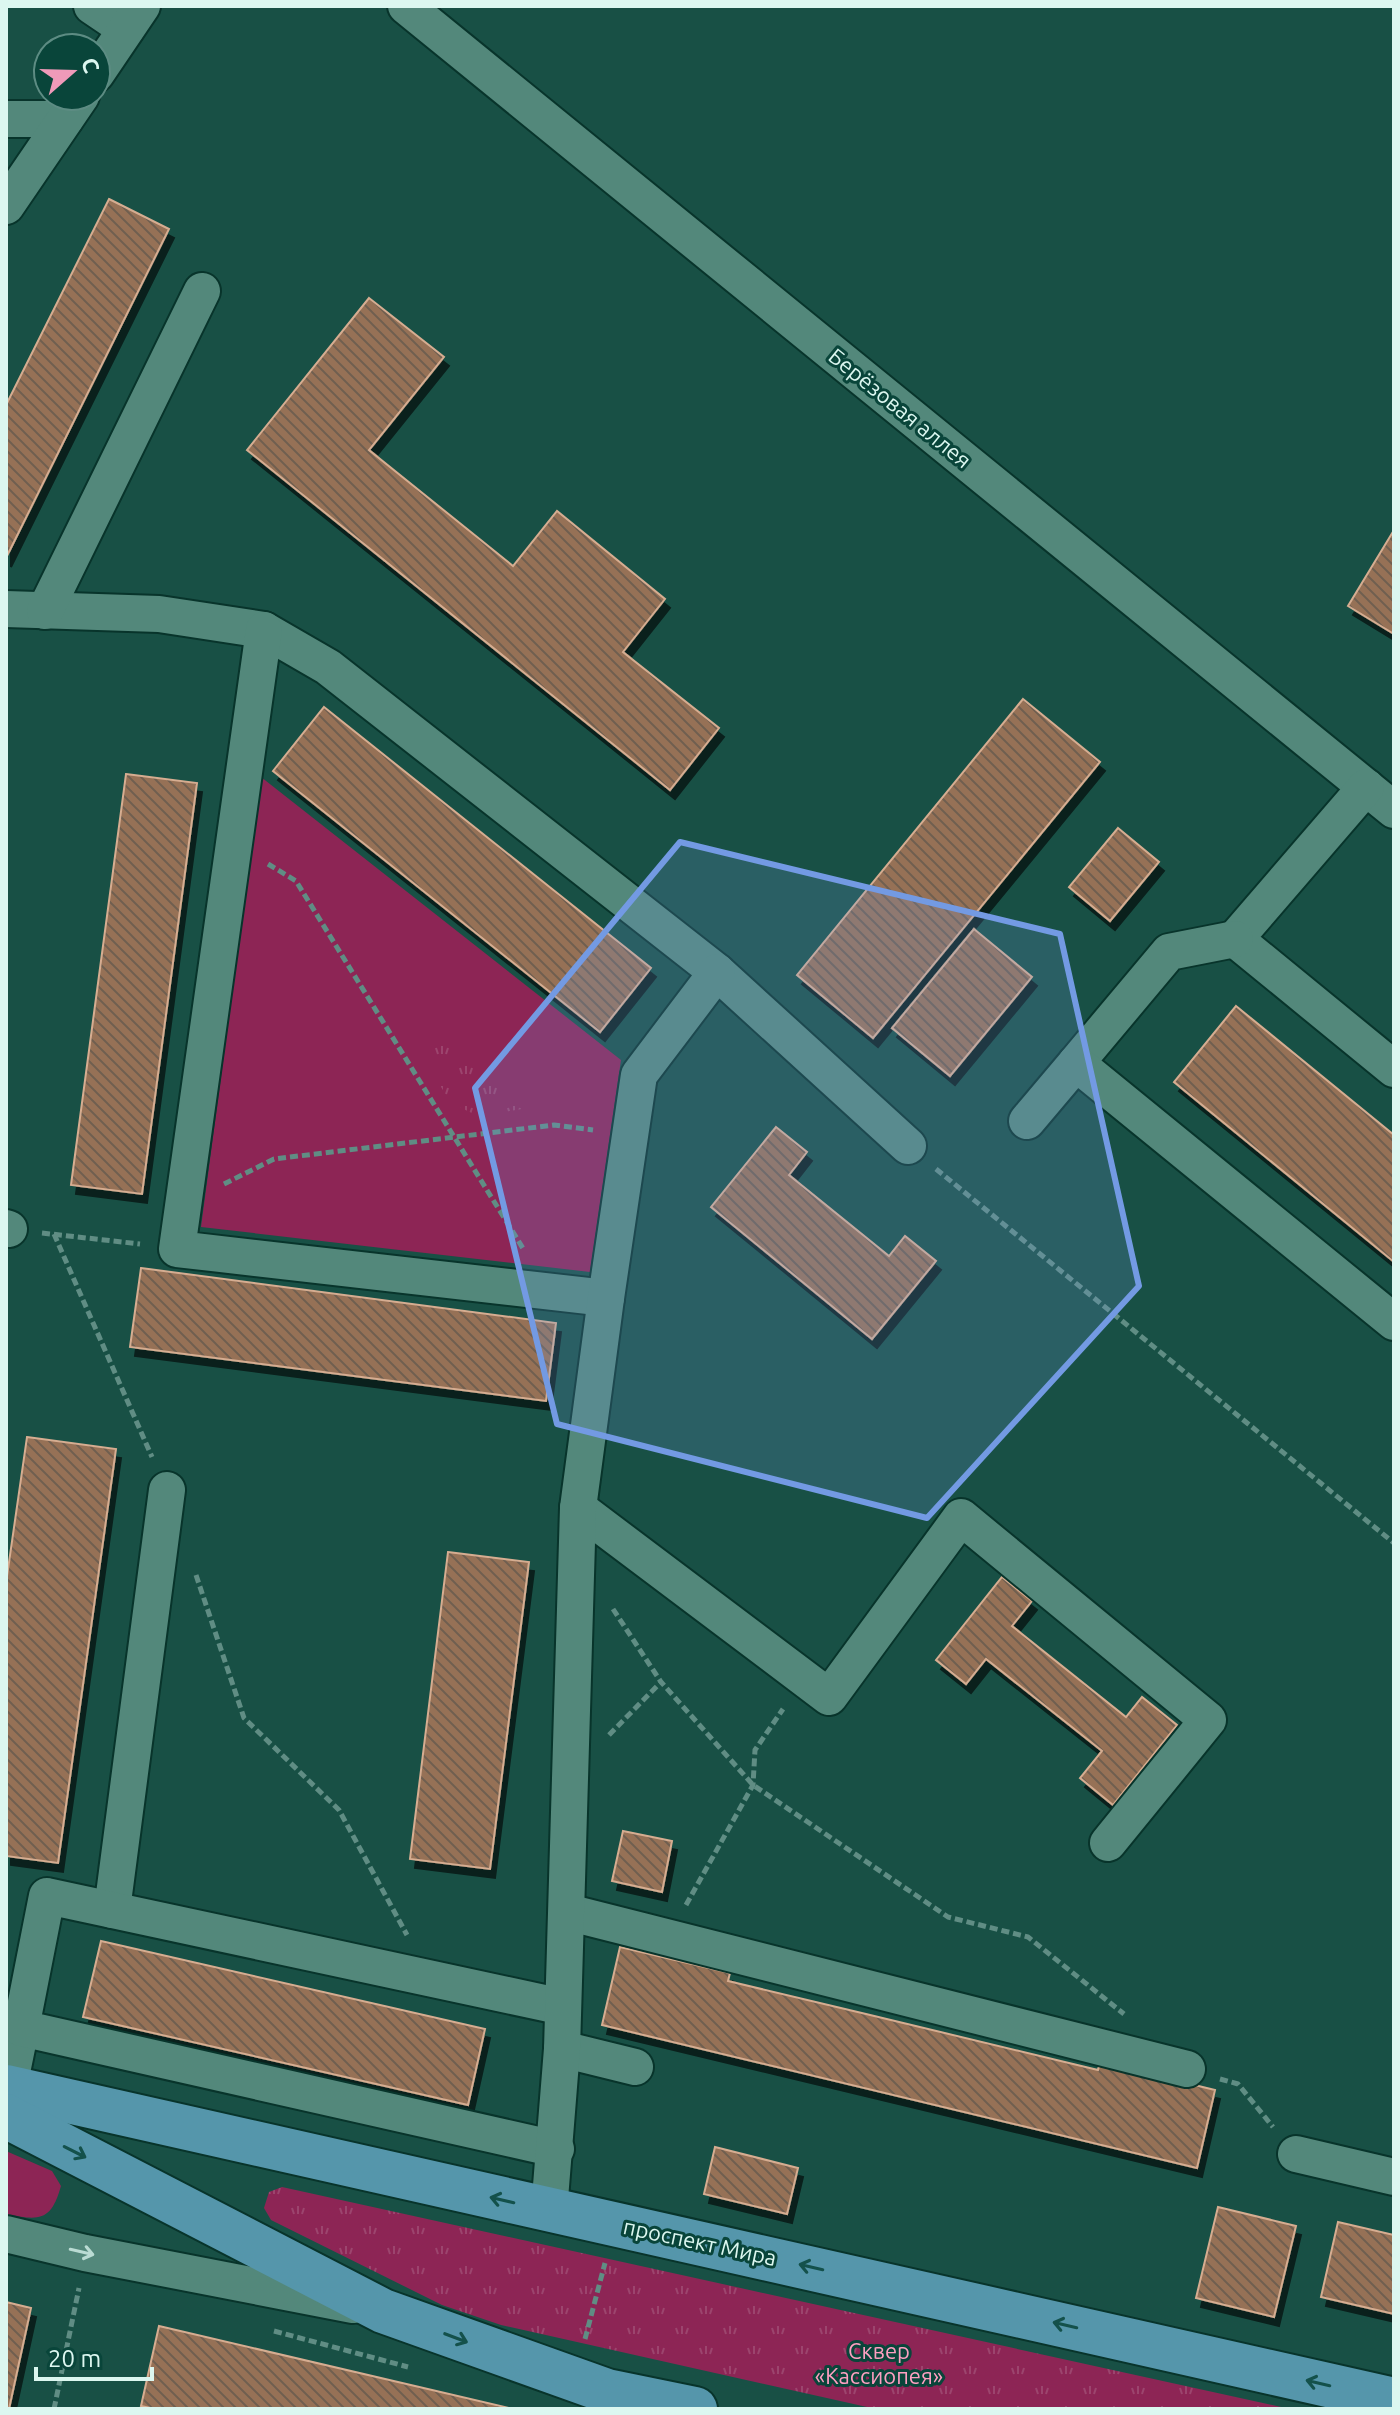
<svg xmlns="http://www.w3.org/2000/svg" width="1400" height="2415" viewBox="0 0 1400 2415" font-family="Ubuntu,sans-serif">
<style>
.grass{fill:#8d2555}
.park{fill:url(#park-tufts)}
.building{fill:url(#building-back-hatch);stroke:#d6ad91;stroke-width:2;filter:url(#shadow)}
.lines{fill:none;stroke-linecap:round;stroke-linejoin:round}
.minor-casing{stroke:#08342b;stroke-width:40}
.major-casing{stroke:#08342b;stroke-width:48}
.path{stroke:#608d84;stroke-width:5;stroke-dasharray:8 4;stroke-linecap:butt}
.minor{stroke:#53887b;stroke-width:36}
.major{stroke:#5596ab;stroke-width:44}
.oneway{stroke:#14514b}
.oneway2{stroke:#badbd3}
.marked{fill:#739ae3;fill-opacity:0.2;stroke:#739ae3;stroke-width:6;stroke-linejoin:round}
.labels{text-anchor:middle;stroke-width:6;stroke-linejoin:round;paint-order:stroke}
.street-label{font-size:22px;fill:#dcf7f0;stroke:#09453a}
.park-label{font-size:22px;fill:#fe9fc1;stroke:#09453a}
</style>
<defs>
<pattern id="park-tufts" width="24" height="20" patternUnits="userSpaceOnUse" patternTransform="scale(2)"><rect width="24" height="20" fill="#8d2555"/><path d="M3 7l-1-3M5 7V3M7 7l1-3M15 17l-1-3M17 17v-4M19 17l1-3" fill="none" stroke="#9c456e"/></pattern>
<pattern id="building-back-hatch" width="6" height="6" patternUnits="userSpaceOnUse" patternTransform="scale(2)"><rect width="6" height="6" fill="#967156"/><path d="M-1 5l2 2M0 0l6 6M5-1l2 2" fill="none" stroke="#705f50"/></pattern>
<filter id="shadow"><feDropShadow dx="5" dy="9" stdDeviation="0" flood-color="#0009"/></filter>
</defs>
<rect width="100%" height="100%" fill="#185045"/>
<g class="grass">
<path d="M261,777L621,1060L590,1272L201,1227Z"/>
<path d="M6,2151L52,2171L61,2186C51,2221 40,2221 6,2214Z"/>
</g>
<g class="park">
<path d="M427,1028L535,1107L478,1116L451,1103L428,1066Z"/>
<path d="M282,2187L1290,2409H876L501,2325L442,2305L271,2220L264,2208L269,2192Z"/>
</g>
<g class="building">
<path d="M109,199L169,229L6,558V405Z"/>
<path d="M369,298L444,357L369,450L513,566L557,511L665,599L623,652L719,728L670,790L247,450Z"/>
<path d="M1394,530V634L1348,606Z"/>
<path d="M1023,699L1100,762L873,1038L797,975Z"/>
<path d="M324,707L651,968L600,1032L273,771Z"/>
<path d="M126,774L197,783L142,1194L71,1185Z"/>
<path d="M1118,828L1159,862L1110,921L1069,887Z"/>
<path d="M974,929L1032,977L950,1076L892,1028Z"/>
<path d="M1236,1006L1394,1135V1262L1174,1082Z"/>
<path d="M776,1127L807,1152L789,1175L889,1256L905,1236L936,1261L872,1339L711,1207Z"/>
<path d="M141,1268L556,1323L546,1401L130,1347Z"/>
<path d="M27,1437L116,1449L58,1863L6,1856V1583Z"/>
<path d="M448,1552L529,1562L490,1869L410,1859Z"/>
<path d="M1002,1577L1032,1601L1012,1626L1126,1717L1142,1697L1177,1725L1113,1805L1080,1778L1102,1751L986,1659L966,1684L936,1660Z"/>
<path d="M623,1831L672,1841L662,1892L612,1881Z"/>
<path d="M101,1941L485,2029L468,2105L83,2017Z"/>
<path d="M620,1947L730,1973L728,1981L866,2014L1098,2070L1100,2062L1215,2090L1197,2168L602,2025Z"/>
<path d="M715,2147L798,2168L787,2214L704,2194Z"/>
<path d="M1218,2207L1296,2226L1274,2317L1196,2298Z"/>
<path d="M1338,2222L1394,2235V2314L1321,2297Z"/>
<path d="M6,2302L31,2308L9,2409H6Z"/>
<path d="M159,2326L513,2409H155L141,2406Z"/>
</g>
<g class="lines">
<g class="minor-casing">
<g id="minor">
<path d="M92,6L126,29"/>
<path d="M406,6L1394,810"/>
<path d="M96,74L142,6"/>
<path d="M6,119H65"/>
<path d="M6,206L81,96"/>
<path d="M6,609L159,614L264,630L328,667L717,972L908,1146"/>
<path d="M45,611L202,291"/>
<path d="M264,630L177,1249L606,1298"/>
<path d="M1366,787L1235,939L1394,1069"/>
<path d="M1076,1063L1169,952L1235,939"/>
<path d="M1027,1121L1076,1063L1394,1322"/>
<path d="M6,1228L9,1229"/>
<path d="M578,1508L829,1697L961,1517L1208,1720L1108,1843"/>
<path d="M112,1910L167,1490"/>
<path d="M567,1912L1187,2069"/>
<path d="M562,2049L635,2067"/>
<path d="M6,2085L9,2087L21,2028"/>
<path d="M556,2149L21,2028L47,1896L563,2007"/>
<path d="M1296,2154L1394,2177"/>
<path d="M549,2211L562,2049L578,1508L606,1298L639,1075L717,972"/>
<path d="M6,2234L85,2253L353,2305"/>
</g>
</g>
<g class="major-casing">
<g id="major">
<path d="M6,2087L1394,2400"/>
<path d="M6,2116L383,2311L607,2391L695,2409"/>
</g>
</g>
<g class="path">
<path d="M268,864L296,881L524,1250"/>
<path d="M936,1169L1394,1543"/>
<path d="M224,1184L274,1159L554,1125L593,1130"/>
<path d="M42,1233L140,1244"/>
<path d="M54,1234L152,1457"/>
<path d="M196,1575L244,1718L339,1810L407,1935"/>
<path d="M613,1609L661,1682L753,1785L948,1917L1028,1937L1124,2014"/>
<path d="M609,1735L661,1682"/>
<path d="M686,1905L753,1785L755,1750L783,1709"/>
<path d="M1220,2079L1238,2084L1273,2127"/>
<path d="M274,2331L408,2367"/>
<path d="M585,2339L605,2263"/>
<path d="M54,2409L79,2288"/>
</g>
<use href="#minor" class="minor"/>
<use href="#major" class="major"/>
</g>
<defs><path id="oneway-shaft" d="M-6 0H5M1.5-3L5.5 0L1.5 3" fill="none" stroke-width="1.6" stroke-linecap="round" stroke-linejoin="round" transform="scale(2)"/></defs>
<g class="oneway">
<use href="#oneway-shaft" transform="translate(75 2152) rotate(27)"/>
<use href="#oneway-shaft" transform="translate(502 2200) rotate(-167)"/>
<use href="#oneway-shaft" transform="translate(811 2267) rotate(-167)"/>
<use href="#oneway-shaft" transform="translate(1065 2325) rotate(-167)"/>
<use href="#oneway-shaft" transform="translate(456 2338) rotate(21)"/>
<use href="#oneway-shaft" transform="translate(1318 2383) rotate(-167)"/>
</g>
<use class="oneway2" href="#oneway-shaft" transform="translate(82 2252) rotate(13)"/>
<path class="marked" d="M680,842L1060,934L1139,1286L927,1518L557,1424L475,1088Z"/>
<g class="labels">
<g class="street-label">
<text transform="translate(900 408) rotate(39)" y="8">Берёзовая аллея</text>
<text transform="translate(700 2242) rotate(12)" y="8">проспект Мира</text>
</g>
<g class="park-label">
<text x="879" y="2359">Сквер<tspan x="879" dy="25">«Кассиопея»</tspan></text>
</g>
</g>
<rect width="1400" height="2415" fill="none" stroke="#dcf7f0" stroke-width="16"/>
<g transform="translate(72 72) rotate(70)"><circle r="38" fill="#09453a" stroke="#5d8c83" stroke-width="2"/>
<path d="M0-6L14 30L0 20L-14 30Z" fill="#ef9ab9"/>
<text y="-12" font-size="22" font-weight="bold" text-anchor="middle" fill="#dcf7f0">С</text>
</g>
<path d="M36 2367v12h116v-12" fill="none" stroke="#dcf7f0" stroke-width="4"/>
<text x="48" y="2367" font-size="24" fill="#dcf7f0" stroke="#09453a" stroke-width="6" paint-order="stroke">20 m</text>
</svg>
